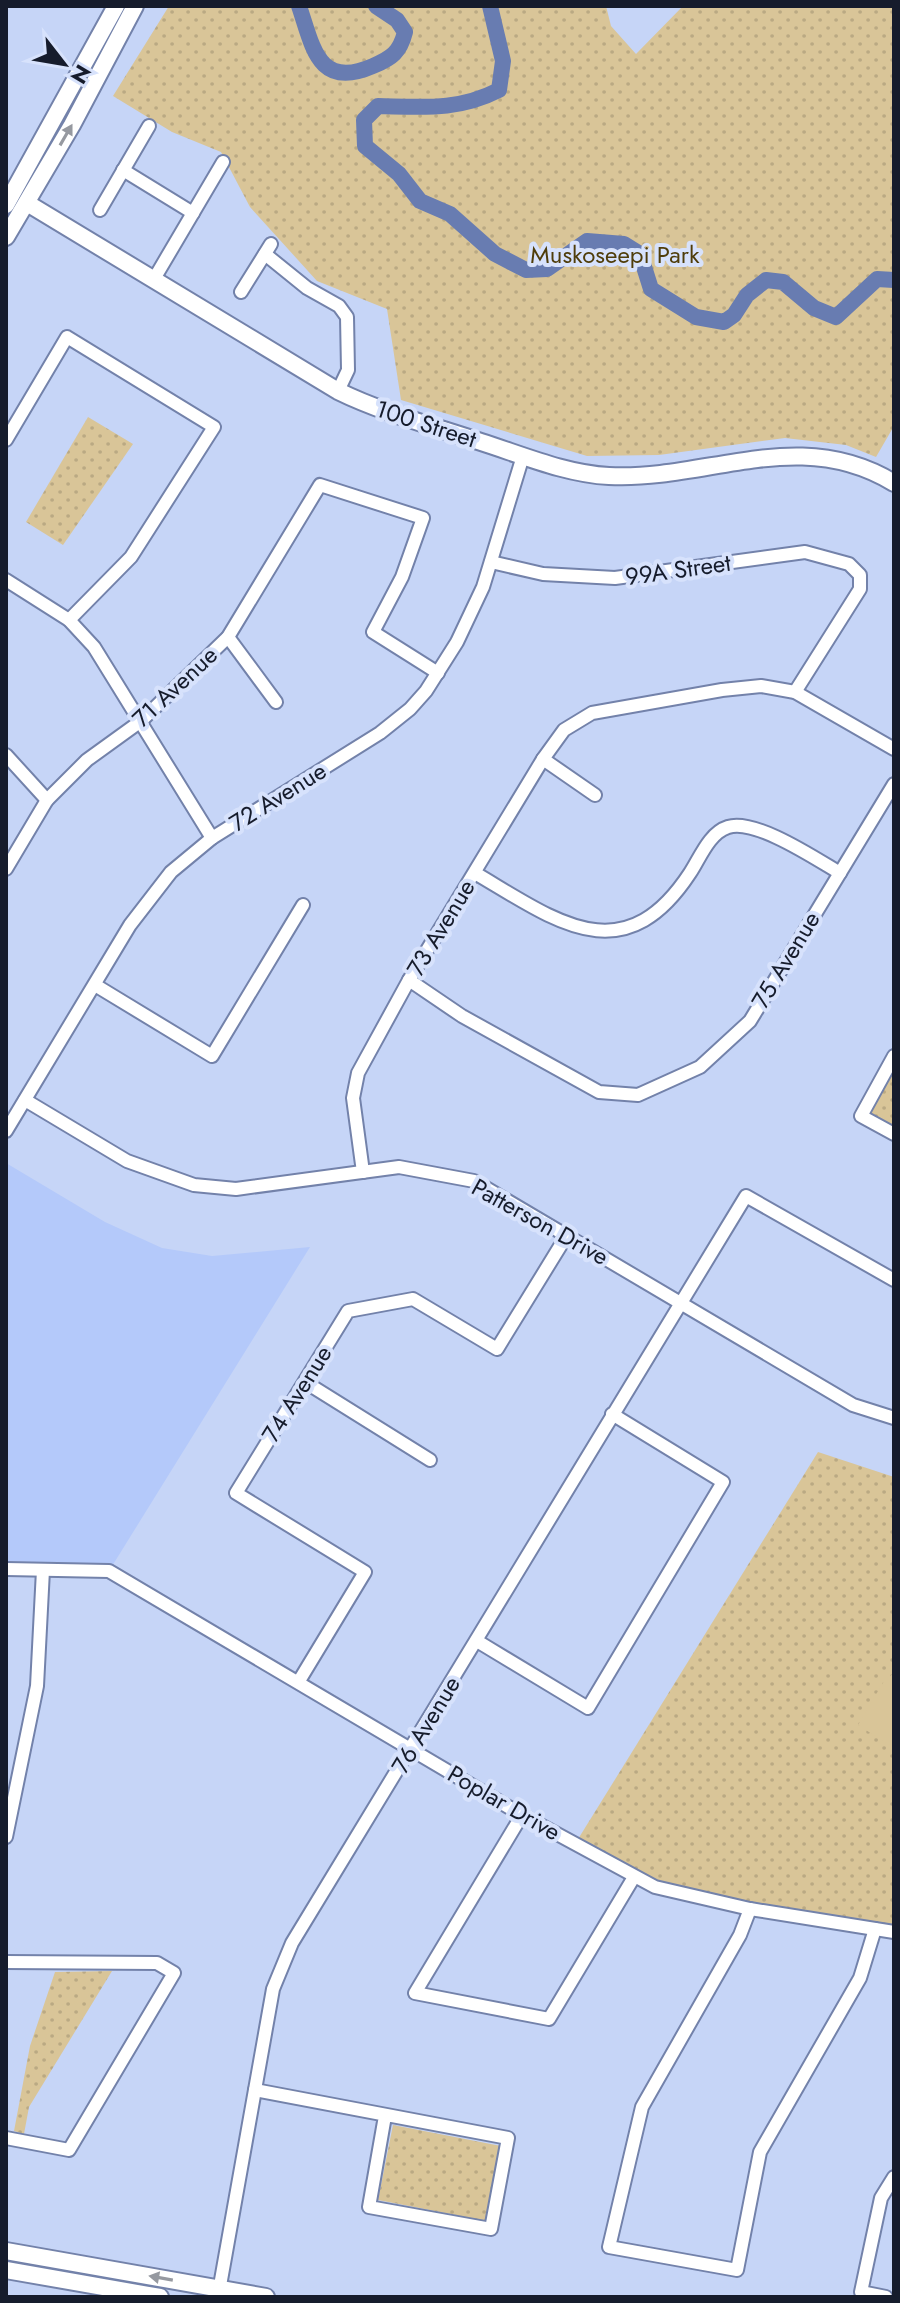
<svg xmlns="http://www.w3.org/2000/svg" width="900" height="2303" viewBox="0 0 900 2303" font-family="Jost,sans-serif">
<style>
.built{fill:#b4c9fa}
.grass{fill:url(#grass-dots)}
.garden{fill:#d9c598}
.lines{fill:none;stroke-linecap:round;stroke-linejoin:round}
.river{stroke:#687cb1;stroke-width:16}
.minor-casing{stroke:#7382aa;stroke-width:16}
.major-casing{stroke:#7382aa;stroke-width:20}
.minor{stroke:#fff;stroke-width:12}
.major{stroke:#fff;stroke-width:16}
.oneway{fill:#9699a0}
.labels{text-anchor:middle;stroke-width:8;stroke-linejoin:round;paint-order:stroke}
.park-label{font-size:24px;fill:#4f3d0a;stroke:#d7e2fc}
.street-label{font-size:24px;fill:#161c2c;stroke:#d7e2fc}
</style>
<defs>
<pattern id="grass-dots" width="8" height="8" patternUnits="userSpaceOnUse" patternTransform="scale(2)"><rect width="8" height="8" fill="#d9c598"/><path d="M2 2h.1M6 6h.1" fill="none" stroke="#baa983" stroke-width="1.8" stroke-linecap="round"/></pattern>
</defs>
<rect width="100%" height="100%" fill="#c6d5f7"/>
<path class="built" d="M6,1163L105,1222L162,1248L212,1256L310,1247L109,1571L6,1569Z"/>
<g class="grass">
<path d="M169,6H606L611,26L636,54L683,6H894V426L876,457L846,445L785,438L659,455L587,456L401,400L387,309L317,281L250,207L221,152L172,132L113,96Z"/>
<path d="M88,417L133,444L63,545L26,522Z"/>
<path d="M894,1061V1134L861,1116Z"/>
<path d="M818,1452L894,1477V1934L655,1887L575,1844Z"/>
<path d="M112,1971L29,2107L24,2134L14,2131L30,2046L55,1972Z"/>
<path d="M393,2125L501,2146L486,2221L378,2200Z"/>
</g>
<path class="garden" d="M894,1673V1748L858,1725L884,1681Z"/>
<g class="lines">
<g class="river">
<path d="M299,6C313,47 318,90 373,66C392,58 400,52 405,32L397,20L376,6"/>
<path d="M490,6L503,61L499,90C458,111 423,107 378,106L364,120L365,146L399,174L420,201L450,214L495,254L526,270L547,269L587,241L624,244L640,254L651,289L696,317L724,322L734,315L747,295L766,280L783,282L814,308L836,317L877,279L894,280"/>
</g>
<g class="minor-casing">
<g id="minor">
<path d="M123,170L193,213"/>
<path d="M100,210L149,126"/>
<path d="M265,254L307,288L339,306L347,317L348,370L338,391"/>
<path d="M154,279L223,162"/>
<path d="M241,292L271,244"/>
<path d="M6,440L67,337L214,427L131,557L69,620"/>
<path d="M491,562L543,574L615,578L805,552L849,564L860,575V589L795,692"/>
<path d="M6,580L69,620L94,647L212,838"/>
<path d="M228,637L276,702"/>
<path d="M6,755L47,800"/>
<path d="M543,759L595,795"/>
<path d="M6,869L47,800L87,760L141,721L228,637L320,485L423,518L402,577L373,632L438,673"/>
<path d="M475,873C555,920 623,975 690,873C700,858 709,833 728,827C755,818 816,859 840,873"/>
<path d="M409,980L462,1016L599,1092L638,1095L700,1067L750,1021L894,784"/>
<path d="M95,985L212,1056L303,905"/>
<path d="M894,1056L861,1116L894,1134"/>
<path d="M25,1100L127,1161L194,1185L236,1189L399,1167L474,1181L853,1405L894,1418"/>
<path d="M6,1131L130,925L171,872L212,838L380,733L410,709L426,691L457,642L483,587L523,456"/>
<path d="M363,1172L353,1098L358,1073L409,980L543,759L564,730L592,713L722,690L761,686L795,692L894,749"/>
<path d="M305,1382L430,1460"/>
<path d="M6,1569L109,1571L522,1815L655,1887L750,1909L894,1932"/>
<path d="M477,1641L588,1708L723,1482L612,1414"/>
<path d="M299,1681L365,1572L236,1493L348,1311L413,1299L497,1349L567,1235"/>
<path d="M522,1815L415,1993L549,2019L634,1877"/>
<path d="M6,1837L37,1686L43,1570"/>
<path d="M750,1909L740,1935L642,2107L609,2247L737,2270L760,2152L860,1978L875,1929"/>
<path d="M6,1962L157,1963L174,1973L69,2150L6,2138"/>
<path d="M255,2090L508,2138L491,2229L369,2207L385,2116"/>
<path d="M218,2297L273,1989L292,1943L746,1196L894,1280"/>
<path d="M886,2297L861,2292L881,2198L894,2177"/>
</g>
</g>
<g class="major-casing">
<g id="major">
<path d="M27,203L338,391C383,413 433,426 481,442C522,455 566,474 609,476C708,481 799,425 894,483"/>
<path d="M6,205L116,6"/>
<path d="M6,237L72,125L135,6"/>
<path d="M6,2251L266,2297"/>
<path d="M6,2270L160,2297"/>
</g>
</g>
<use href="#minor" class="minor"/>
<use href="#major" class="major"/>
</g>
<defs><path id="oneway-solid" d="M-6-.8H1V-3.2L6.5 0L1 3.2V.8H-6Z" transform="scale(2)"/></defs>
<g class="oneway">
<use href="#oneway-solid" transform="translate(66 135) rotate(-60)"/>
<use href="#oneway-solid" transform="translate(161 2278) rotate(-170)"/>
</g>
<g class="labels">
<g class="park-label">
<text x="615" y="263">Muskoseepi Park</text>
</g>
<g class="street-label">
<text transform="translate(426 424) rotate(18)" y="8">100 Street</text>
<text transform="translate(678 570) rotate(-8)" y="8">99A Street</text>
<text transform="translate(175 687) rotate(-43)" y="8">71 Avenue</text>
<text transform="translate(278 797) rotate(-32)" y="8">72 Avenue</text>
<text transform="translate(441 928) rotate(-59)" y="8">73 Avenue</text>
<text transform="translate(786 960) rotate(-59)" y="8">75 Avenue</text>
<text transform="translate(540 1222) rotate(29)" y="8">Patterson Drive</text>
<text transform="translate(297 1394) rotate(-58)" y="8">74 Avenue</text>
<text transform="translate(426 1725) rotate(-59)" y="8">76 Avenue</text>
<text transform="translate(504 1803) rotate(30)" y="8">Poplar Drive</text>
</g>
</g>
<rect width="900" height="2303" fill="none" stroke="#161c2c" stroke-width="16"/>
<g transform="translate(64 64) rotate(121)" stroke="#d7e2fc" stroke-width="6" paint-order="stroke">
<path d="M0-6L14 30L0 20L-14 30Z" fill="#161c2c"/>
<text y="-12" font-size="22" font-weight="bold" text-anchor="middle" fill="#161c2c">N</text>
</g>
</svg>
